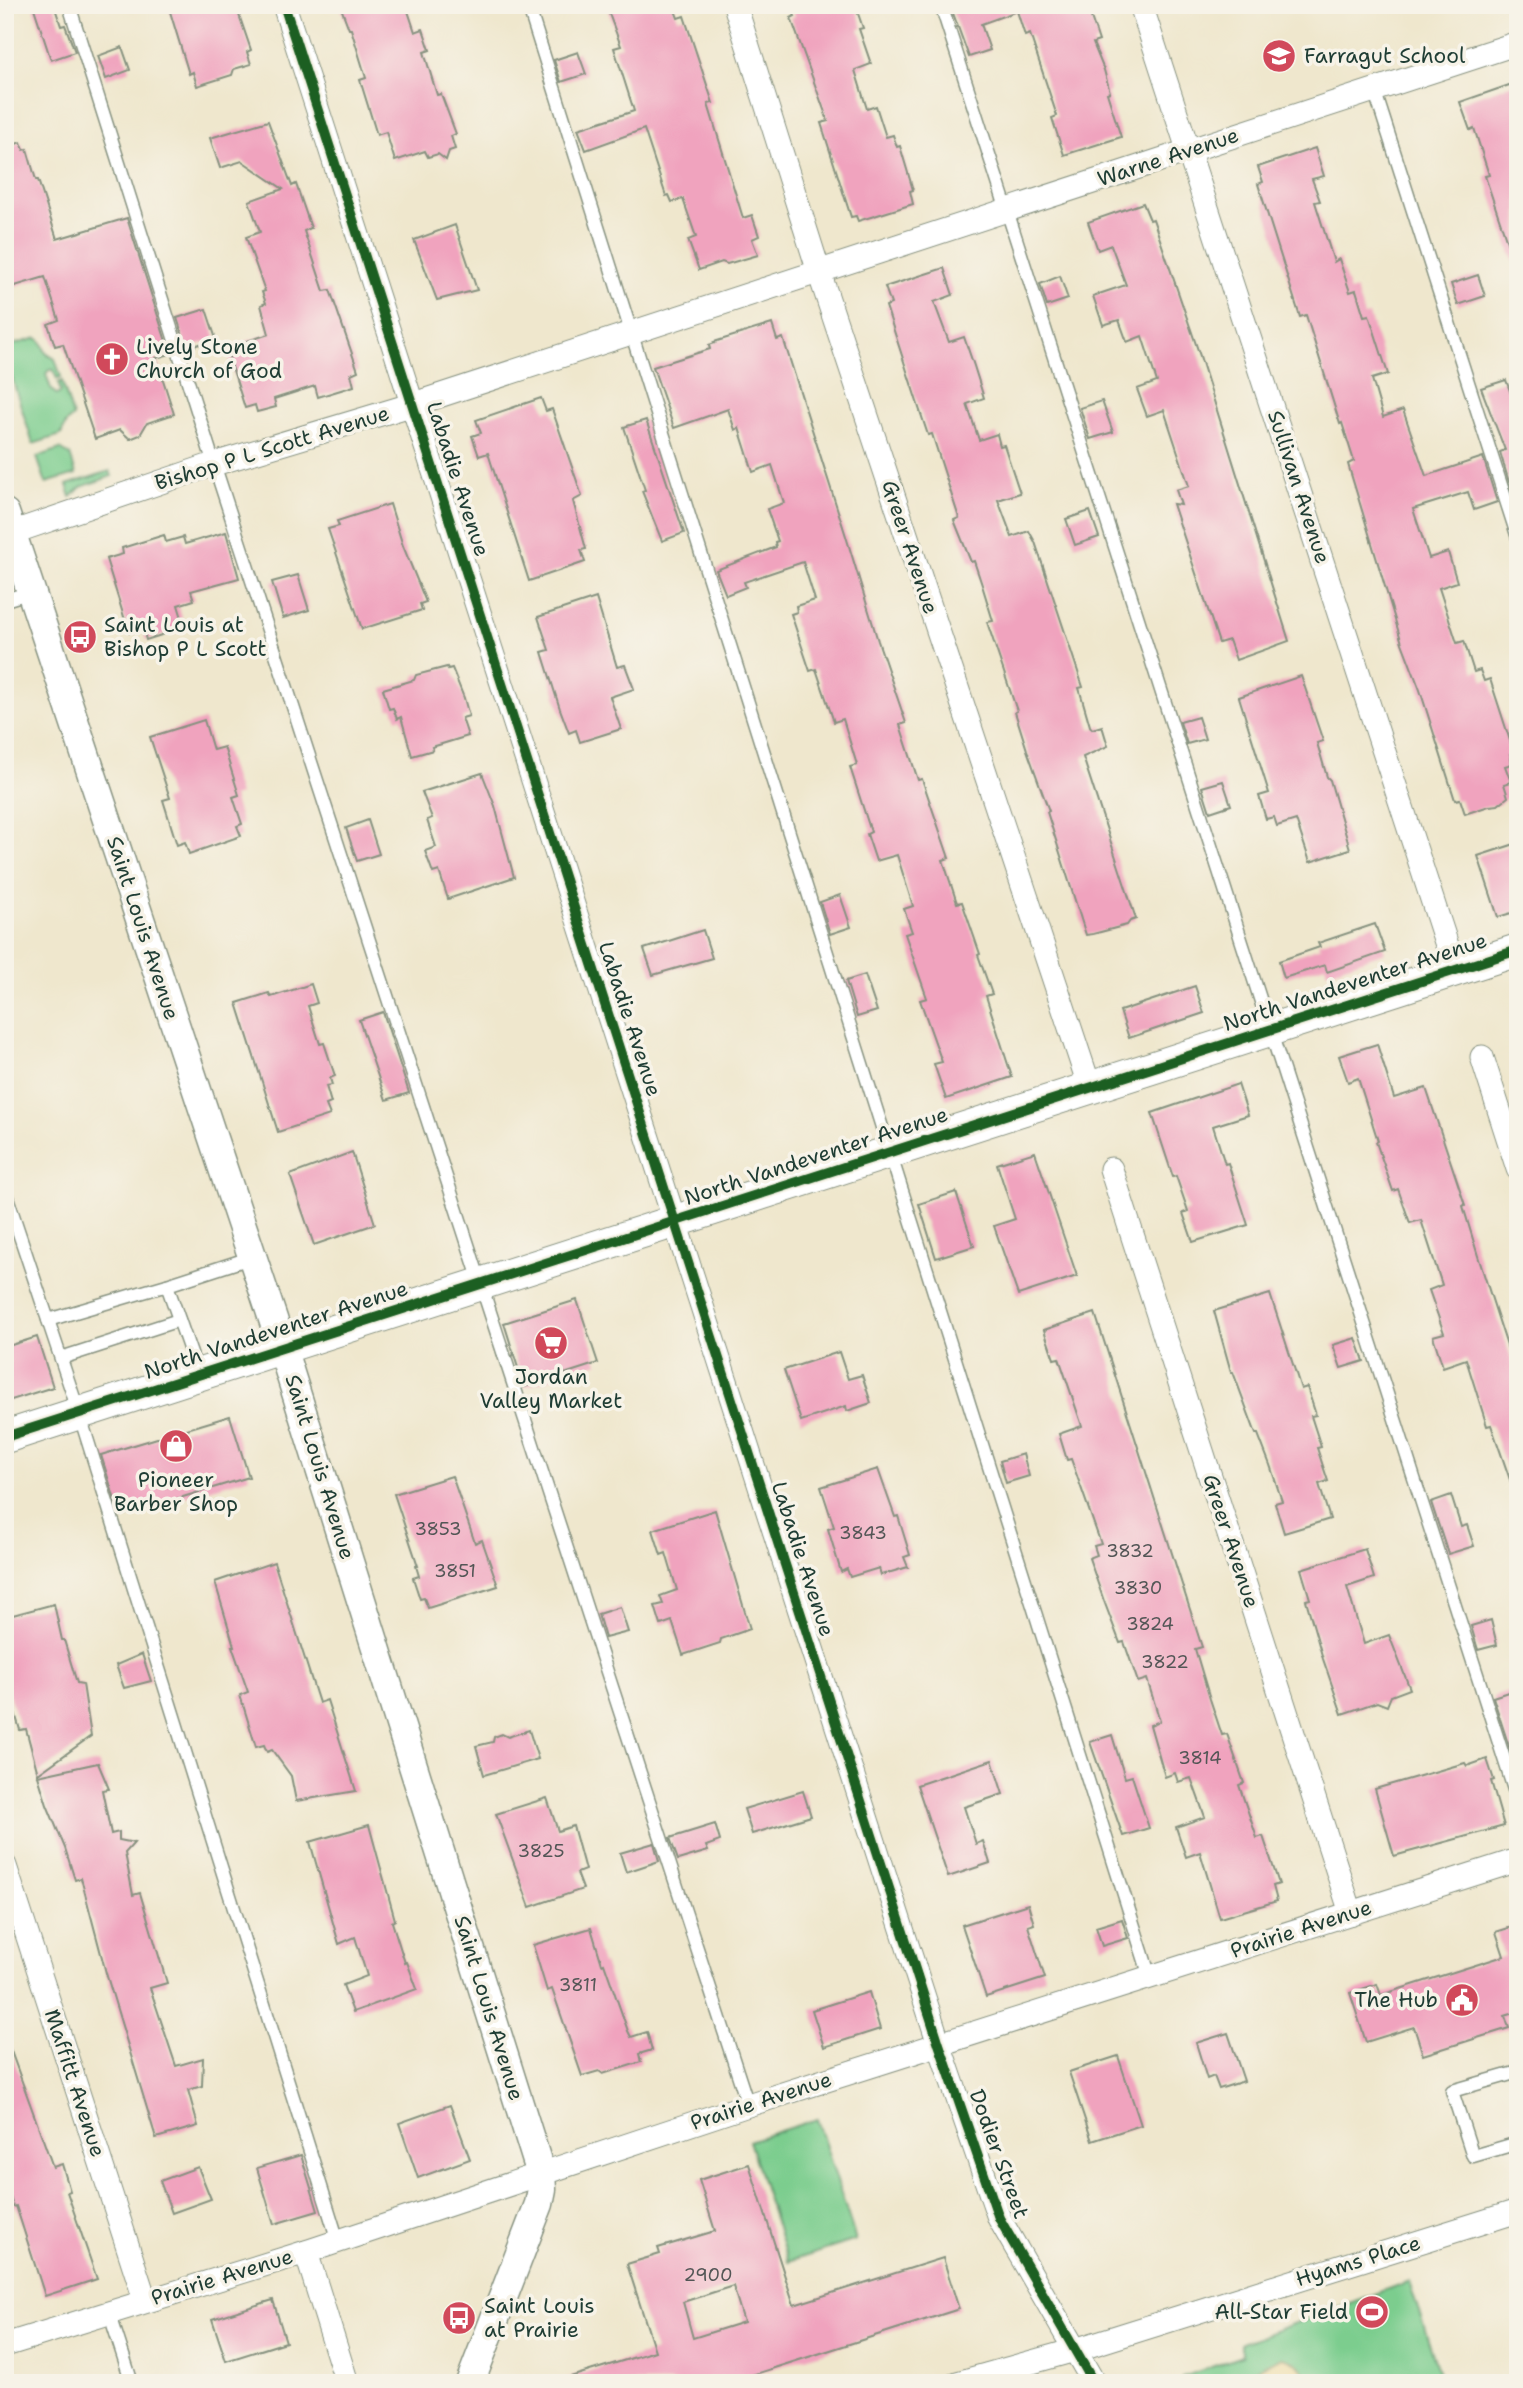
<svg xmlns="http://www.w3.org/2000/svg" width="1523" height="2388" viewBox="0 0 1523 2388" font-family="'Shantell Sans',sans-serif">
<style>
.green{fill:#7bcd8e;stroke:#4d8561;stroke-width:2}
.sand{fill:#eeda9e;stroke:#868c69;stroke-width:2}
.building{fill:#f0a3be;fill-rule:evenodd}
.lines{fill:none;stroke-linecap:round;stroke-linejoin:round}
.service-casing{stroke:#879280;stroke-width:15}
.minor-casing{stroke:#879280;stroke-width:25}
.tertiary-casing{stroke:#879280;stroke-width:31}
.secondary-casing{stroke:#879280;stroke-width:34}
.service{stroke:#fff;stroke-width:12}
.minor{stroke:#fff;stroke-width:23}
.tertiary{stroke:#fff;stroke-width:28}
.secondary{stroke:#fff;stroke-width:32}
.cycleway-casing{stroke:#f7f3e8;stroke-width:15}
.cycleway{stroke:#1b5e20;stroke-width:10}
.labels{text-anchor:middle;stroke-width:7;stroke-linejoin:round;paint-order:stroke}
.number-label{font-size:18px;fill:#535656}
.poi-label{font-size:21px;fill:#1f3d34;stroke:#f7f3e8;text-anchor:start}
.street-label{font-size:21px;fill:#1f3d34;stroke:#f7f3e8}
</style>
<rect width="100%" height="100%" fill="#f7f3e8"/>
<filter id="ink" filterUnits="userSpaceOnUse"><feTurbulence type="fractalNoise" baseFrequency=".0143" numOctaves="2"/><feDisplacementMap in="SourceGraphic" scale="14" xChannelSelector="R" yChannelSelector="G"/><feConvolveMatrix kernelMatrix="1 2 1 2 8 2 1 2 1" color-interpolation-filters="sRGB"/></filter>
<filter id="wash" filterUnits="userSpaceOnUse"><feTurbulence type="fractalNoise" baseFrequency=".00686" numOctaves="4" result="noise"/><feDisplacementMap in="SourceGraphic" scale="28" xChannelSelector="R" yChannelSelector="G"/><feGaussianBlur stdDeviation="1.57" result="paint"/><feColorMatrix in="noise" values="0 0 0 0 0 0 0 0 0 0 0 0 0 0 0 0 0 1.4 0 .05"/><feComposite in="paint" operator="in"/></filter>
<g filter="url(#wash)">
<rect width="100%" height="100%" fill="#efe7cd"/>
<g class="green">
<path d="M37,338L41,341L46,353L55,359L61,377L57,379L53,369L48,371L46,374L51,389L57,395L61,392L58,383L62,381L73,417L66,423L61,435L33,444L5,356V347Z"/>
<path d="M60,449L70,455L76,474L46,483L37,457Z"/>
<path d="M110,471L112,476L81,487L71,497L67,485Z"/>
<path d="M817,2119L856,2240L788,2262L749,2141Z"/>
<path d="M1409,2281L1442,2383H1180L1182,2377L1243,2356L1240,2344L1242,2343Z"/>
</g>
<path class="sand" d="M1282,2357C1297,2359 1304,2372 1312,2383H1267L1254,2379L1245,2383H1227Z"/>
<g id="blocks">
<g class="building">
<path d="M33,5H54L61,26L65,25L75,52L51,60Z"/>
<path d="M168,5H233L234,10L237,9L251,50L247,52L251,64L234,69L232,75L197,86L193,72L189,74Z"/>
<path d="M340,5H406L415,32L423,29L430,50L424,52L437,95L441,94L456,134L451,136L455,149L449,151L446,160L438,154L428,157L425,151L395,161L386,132L377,135L360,80L366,78L351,29H349Z"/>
<path d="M612,5H673L678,18L684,16L713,103L708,104L743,218L752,215L759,236L752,239L758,255L727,264L722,262L699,270L688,240L696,237L683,199L672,202L669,195L666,196L644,129L586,150L578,129L634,111L614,48L621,46L608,11L614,9Z"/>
<path d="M789,5H855L863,28L859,29L871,64L855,70L867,109L876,106L886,137L893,135L897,147L900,146L913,190L910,191L913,204L858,221L856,216L851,217L821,123L828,121L791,18L795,16Z"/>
<path d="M950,5H1087L1099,41L1093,43L1104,70L1110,92L1107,93L1121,137L1064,155L1052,118L1057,116L1030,34L1025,36L1017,11L981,24L990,50L969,57Z"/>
<path d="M122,47L130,70L106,79L98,56Z"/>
<path d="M578,52L586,74L561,82L554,60Z"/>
<path d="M1518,82V262L1514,263L1485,176L1489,175L1474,128L1470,130L1460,102Z"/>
<path d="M268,121L292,186L296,184L311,228L304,231L324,291L330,290L358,371L351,374L354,386L318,397L315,386L274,399L276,407L257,412L255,405L245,408L226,348L269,334L261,305L266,303L262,292L265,291L246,237L260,232L249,201L283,189L242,161L220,168L210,138Z"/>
<path d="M21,142L24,150L27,149L36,180H38L57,239L127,218L170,354L156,358L174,414L147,423L140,435L130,439L120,430L95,439L63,344L55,346L48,324L59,320L45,277L5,289V148Z"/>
<path d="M1315,148L1324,176L1312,179L1320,201L1315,202L1334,262L1339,259L1350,292L1356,290L1364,316L1369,315L1388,374L1372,379L1383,417L1403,410L1426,476L1483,457L1497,502L1474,510L1468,492L1413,509L1429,558L1448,552L1457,582L1439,588L1457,643L1464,641L1474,672L1480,670L1484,681L1490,679L1514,753L1510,754L1512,764L1505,766L1511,782L1504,784L1508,797L1498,805L1489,806L1465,814L1460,799L1455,800L1420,690L1402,643L1348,464L1354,461L1342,423L1340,424L1306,315L1300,317L1258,184L1263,182L1258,167Z"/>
<path d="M1143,203L1150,220L1153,219L1200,356L1289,641L1236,660L1229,640L1219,643L1173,504L1181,505L1176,490L1189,486L1164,410L1147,416L1137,389L1157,382L1142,336L1127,342L1119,320L1103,325L1093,296L1126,285L1111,245L1098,250L1088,222Z"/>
<path d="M455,225L477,290L437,300L414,240Z"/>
<path d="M944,268L953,295L934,302L949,342L964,337L974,366L984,398L967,404L979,440L997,434L1000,446L1004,445L1020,493L998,500L1012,537L1029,531L1035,542L1083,687L1079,688L1090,726L1092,729L1102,726L1108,746L1083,757L1136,919L1130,921L1127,925L1093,934L1086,935L1047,812L1049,811L1027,750L1015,712L1017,711L987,622L993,621L982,585L974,561L971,562L954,520L959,518L932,434L928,435L917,402L886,306L891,304L885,287Z"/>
<path d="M1478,275L1485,296L1458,305L1451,284Z"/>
<path d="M1060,276L1068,299L1047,306L1040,284Z"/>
<path d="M206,309L216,339L187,348L177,318Z"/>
<path d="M772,324L777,340L783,338L845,533L878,641L906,723L900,725L918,780L922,779L949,858L943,860L957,903L962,902L980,954L978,955L992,994L986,996L1012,1077L946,1099L934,1064L942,1062L920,1000L927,998L905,934L912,932L904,909L913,906L897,855L876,861L867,834L871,832L850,767L857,765L843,719L834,722L816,669L810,671L791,614L797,612L796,606L815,600L803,562L744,582L746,587L726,595L716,570L776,547L775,542L778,541L767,509L784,503L772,465L753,472L739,428L735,430L728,409L674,428L653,367L710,349L709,345L715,343L714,342Z"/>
<path d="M1506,380L1518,413V487L1511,489L1500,452L1505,450L1481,388Z"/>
<path d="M541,398L546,411L552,409L582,496L573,501L586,549L581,550L585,562L529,581L488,453L479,456L472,436L481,433L476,420Z"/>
<path d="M1102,401L1113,432L1090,439L1080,408Z"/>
<path d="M646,420L684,533L662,541L642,491L645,490L624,427Z"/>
<path d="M390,504L403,546L426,602L420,604L422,610L362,629L328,529L339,526L337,521Z"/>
<path d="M1090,511L1099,537L1075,545L1066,519Z"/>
<path d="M226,532L239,578L191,591L194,600L178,605L182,618L177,620L180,629L146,640L143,629L129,633L106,559L123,554L122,548L164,535L166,542L183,537L185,544Z"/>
<path d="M298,575L309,610L283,618L272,582Z"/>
<path d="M596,598L617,667L625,665L634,689L610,697L621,729L580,742L576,730L569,733L560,709L542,652L549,650L538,617Z"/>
<path d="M447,667L448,669L452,668L464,698L469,716L462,718L468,736L432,747L433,750L412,756L401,717L397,719L393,708L389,709L383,689L414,680L416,675Z"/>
<path d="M1301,676L1323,741L1317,743L1327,777L1330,780L1350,849L1310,862L1296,820L1277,826L1274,817L1266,819L1259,796L1269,793L1239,697Z"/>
<path d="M1198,717L1205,739L1187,744L1180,722Z"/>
<path d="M204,720L213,750L224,747L239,795L233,797L242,824L237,826L241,836L189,854L185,842L177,845L163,800L170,798L150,737Z"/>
<path d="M482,773L495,806L514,877L448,899L439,871L433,873L425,851L436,847L427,820L432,818L422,792Z"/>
<path d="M1223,781L1231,805L1210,812L1202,787Z"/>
<path d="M368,820L379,854L357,861L346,828Z"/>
<path d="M1518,843V911L1498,917L1478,856Z"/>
<path d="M840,895L851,927L830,934L820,902Z"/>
<path d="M1375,924L1385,952L1327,972L1325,965L1284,978L1279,961L1320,947L1318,943Z"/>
<path d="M703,930L712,958L653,975L644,949Z"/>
<path d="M865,975L877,1011L857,1017L846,981Z"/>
<path d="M311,984L317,1003L308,1006L320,1044L324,1043L335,1076L330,1078L332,1085L326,1086L331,1103L326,1105L330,1115L278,1132L237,1003L269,993L271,997Z"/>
<path d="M1195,986L1204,1013L1129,1038L1120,1011Z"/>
<path d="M383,1012L409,1093L386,1100L359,1020Z"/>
<path d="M1377,1044L1394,1098L1426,1088L1465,1205L1463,1206L1478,1256L1518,1380V1493L1515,1494L1491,1425L1487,1426L1466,1359L1443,1367L1433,1336L1444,1333L1429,1290L1442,1285L1421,1220L1410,1223L1398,1189L1393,1191L1376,1142L1378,1141L1358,1078L1348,1082L1339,1056Z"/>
<path d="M1238,1084L1248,1115L1213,1126L1225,1164L1228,1163L1248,1225L1193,1242L1183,1213L1188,1211L1176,1176L1173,1177L1152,1113Z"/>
<path d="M352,1152L375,1224L314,1245L290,1175Z"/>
<path d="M1035,1152L1077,1276L1018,1295L994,1226L1015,1219L997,1164Z"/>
<path d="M956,1192L974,1246L936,1258L919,1204Z"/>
<path d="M1270,1294L1301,1389L1307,1387L1316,1415L1311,1416L1321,1447L1317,1448L1328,1481L1319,1484L1330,1519L1284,1533L1275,1503L1282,1501L1270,1465L1258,1434H1256L1233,1372H1231L1214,1311Z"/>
<path d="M577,1300L598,1363L524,1387L504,1323Z"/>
<path d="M1095,1313L1202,1647L1195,1649L1210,1699L1222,1735L1227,1734L1244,1783L1239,1785L1257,1838L1263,1836L1279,1884L1273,1886L1277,1901L1220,1918L1200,1852L1186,1857L1176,1827L1205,1817L1191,1778L1178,1782L1175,1773L1165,1777L1150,1725L1160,1721L1147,1679L1138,1682L1124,1642L1120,1643L1104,1601L1089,1558L1097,1555L1094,1546L1101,1544L1071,1459L1067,1460L1059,1434L1082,1426L1059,1358L1054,1359L1044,1330Z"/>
<path d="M37,1337L53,1387L5,1402V1347Z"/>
<path d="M1356,1338L1364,1361L1341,1368L1333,1345Z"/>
<path d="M839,1352L848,1379L862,1375L871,1403L847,1411L846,1406L801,1421L784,1370Z"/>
<path d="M230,1416L249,1477L120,1516L101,1455Z"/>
<path d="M1023,1454L1029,1476L1006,1483L1000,1461Z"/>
<path d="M878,1469L895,1517L898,1516L910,1555L904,1557L908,1567L881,1575L879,1568L850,1577L847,1569L841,1572L828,1529L834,1527L821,1487Z"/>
<path d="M452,1476L475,1543L482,1540L498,1586L428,1608L424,1598L420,1599L413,1578L419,1576L416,1566H418L394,1494Z"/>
<path d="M1451,1495L1461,1527L1467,1525L1474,1546L1448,1554L1431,1502Z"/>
<path d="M715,1510L750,1629L721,1639L720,1643L683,1655L672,1621L661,1625L655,1606L663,1604L660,1596L677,1590L666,1553L661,1555L653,1530Z"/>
<path d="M1365,1549L1374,1578L1347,1587L1364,1644L1389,1635L1410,1689L1391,1696L1387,1706L1377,1702L1342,1714L1323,1659L1306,1600L1310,1599L1301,1569Z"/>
<path d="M274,1562L319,1703L327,1700L356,1791L296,1801L291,1776L272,1750L267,1752L264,1745L256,1747L240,1695L248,1692L232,1646H234L215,1582Z"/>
<path d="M54,1604L62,1640H64L77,1683L83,1684L91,1736L38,1774L26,1729L20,1730L5,1679V1617Z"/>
<path d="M620,1607L628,1632L605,1638L598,1614Z"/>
<path d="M1491,1620L1497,1645L1478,1650L1471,1626Z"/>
<path d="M142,1654L151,1681L124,1688L116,1665Z"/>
<path d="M1511,1691L1512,1695L1518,1694L1516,1768L1493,1697Z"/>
<path d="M529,1730L538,1759L484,1775L476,1746L493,1742L494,1737L502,1734L508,1737Z"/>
<path d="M1112,1735L1125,1778L1132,1776L1149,1828L1123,1836L1090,1742Z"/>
<path d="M1487,1759L1494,1780L1491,1781L1504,1826L1394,1856L1375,1789L1465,1763L1467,1766Z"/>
<path d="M992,1760L1003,1794L964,1807L976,1844L983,1841L990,1863L948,1877L917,1785Z"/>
<path d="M98,1763L109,1789L102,1790L111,1834L119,1832V1840L134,1843L125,1853L133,1895L140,1893L167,1983L150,1988L176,2066L203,2058L202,2086L188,2090L198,2126L156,2138L106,1973L81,1878L75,1880L65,1848L47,1805L38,1776Z"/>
<path d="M803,1791L811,1816L752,1834L744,1809Z"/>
<path d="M547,1798L558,1831L573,1826L585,1870L577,1873L583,1889L530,1907L496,1814Z"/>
<path d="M715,1824L720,1841L706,1846L708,1851L678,1860L670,1838Z"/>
<path d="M369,1825L395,1920L392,1922L405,1963L407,1962L417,1989L353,2012L343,1985L367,1976L355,1937L339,1944L310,1842Z"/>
<path d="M654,1843L659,1861L626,1872L620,1853Z"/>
<path d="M1028,1904L1034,1924L1028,1926L1045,1978L986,1997L962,1925Z"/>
<path d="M1122,1919L1128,1938L1102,1946L1096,1927Z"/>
<path d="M1518,1925V2012L1505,2016L1509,2028L1423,2055L1414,2027L1366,2042L1350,1993L1377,1984L1381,1995L1504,1956L1496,1932Z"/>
<path d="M591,1928L602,1964L604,1963L628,2031L631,2037L647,2032L652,2050L639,2054L641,2062L603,2074L599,2071L582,2076L552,1989L547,1991L533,1945Z"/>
<path d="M869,1992L880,2029L824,2047L812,2010Z"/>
<path d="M1228,2033L1244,2081L1219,2089L1214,2076L1207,2079L1196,2043Z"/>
<path d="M5,2043H8L53,2167L62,2164L70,2191L67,2192L97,2279L45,2296L16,2206L13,2207L5,2179Z"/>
<path d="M1118,2056L1141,2125L1092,2141L1069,2072Z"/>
<path d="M450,2105L470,2159L418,2178L399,2123Z"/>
<path d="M301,2155L318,2211L274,2224L257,2168Z"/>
<path d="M749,2164L794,2305L943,2258L959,2309L727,2383H568L567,2378L655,2351L627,2264L660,2254L658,2248L715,2231L699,2180ZM733,2286L744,2322L693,2338L683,2302Z"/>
<path d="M198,2167L211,2199L172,2213L160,2181Z"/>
<path d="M273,2300L286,2342L226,2361L212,2319Z"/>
</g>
</g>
</g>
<g filter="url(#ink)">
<use href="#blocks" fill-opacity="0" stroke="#879280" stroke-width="2"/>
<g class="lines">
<g class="service-casing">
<g id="service">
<path d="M69,5L214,464L748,2105"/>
<path d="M528,5L1150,1977"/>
<path d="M941,5L1518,1802"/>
<path d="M1374,89L1518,538"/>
<path d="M5,600L31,592"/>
<path d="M5,1191L79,1413L338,2241"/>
<path d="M48,1320L167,1285"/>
<path d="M61,1358L179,1320"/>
<path d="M198,1374L167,1285L253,1257"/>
<path d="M1518,2072L1452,2091L1473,2156L1518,2143"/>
<path d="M109,2312L132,2383"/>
</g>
</g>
<g class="minor-casing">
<g id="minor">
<path d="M284,5L939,2044L999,2218L1094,2383"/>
<path d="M735,5L819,272L1090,1088"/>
<path d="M1141,5L1455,970"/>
<path d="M5,535L214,464L414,404L1518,43"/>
<path d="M1482,1057L1518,1169"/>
<path d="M1111,1169L1351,1913"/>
<path d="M5,1866L145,2300"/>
<path d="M306,2252L347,2383"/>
<path d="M5,2345L306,2252L748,2105L1518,1860"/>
<path d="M957,2383L1075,2350L1518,2211"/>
</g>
</g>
<g class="tertiary-casing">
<path id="tertiary" d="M5,513L273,1319L541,2174L542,2189L539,2204L470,2383"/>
</g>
<g class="secondary-casing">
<path id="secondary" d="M5,1437L1518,950"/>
</g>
<use href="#service" class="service"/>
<use href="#minor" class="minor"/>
<use href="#tertiary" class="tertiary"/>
<use href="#secondary" class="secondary"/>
<g class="cycleway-casing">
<g id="cycleway">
<path d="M284,5L939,2044L999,2218L1094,2383"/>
<path d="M5,1437L1518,950"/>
</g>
</g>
<use href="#cycleway" class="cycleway"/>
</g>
</g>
<defs>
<g id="school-disc" transform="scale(1.75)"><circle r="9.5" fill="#d1495b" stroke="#f7f3e8"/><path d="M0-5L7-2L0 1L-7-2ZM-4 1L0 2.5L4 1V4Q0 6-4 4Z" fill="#fff"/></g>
<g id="church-disc" transform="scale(1.75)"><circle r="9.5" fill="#d1495b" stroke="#f7f3e8"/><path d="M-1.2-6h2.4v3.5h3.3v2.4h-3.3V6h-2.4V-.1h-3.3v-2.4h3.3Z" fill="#fff"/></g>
<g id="bus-disc" transform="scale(1.75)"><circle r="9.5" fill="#d1495b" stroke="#f7f3e8"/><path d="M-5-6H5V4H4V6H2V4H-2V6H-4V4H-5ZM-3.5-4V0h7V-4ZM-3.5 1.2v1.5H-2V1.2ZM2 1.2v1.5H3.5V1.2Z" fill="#fff"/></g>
<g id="supermarket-disc" transform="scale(1.75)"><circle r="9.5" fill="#d1495b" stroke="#f7f3e8"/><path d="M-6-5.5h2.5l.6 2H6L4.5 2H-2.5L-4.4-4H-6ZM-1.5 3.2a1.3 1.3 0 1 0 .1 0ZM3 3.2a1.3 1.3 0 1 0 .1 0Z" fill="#fff"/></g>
<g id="shop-disc" transform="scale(1.75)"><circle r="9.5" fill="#d1495b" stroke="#f7f3e8"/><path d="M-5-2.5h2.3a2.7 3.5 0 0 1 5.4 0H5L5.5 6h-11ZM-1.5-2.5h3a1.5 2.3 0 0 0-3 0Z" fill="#fff"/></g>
<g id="civic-disc" transform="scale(1.75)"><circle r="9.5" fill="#d1495b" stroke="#f7f3e8"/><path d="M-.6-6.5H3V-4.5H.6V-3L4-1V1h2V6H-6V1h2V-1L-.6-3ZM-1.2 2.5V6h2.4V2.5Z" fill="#fff"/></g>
<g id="stadium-disc" transform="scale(1.75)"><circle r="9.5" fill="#d1495b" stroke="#f7f3e8"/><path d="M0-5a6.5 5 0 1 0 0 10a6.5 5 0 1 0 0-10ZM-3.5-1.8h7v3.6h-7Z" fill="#fff"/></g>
</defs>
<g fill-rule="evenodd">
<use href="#school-disc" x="1279" y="56"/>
<use href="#church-disc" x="112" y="359"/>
<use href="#bus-disc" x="80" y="637"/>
<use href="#supermarket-disc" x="551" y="1343"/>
<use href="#shop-disc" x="176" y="1446"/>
<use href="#civic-disc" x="1462" y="2000"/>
<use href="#stadium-disc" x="1372" y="2312"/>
<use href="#bus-disc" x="459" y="2318"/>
</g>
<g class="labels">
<g class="number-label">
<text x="438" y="1535">3853</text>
<text x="863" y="1539">3843</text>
<text x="1130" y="1557">3832</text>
<text x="455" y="1577">3851</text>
<text x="1138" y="1594">3830</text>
<text x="1150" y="1630">3824</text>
<text x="1165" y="1668">3822</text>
<text x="1200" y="1764">3814</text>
<text x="541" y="1857">3825</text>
<text x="578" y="1991">3811</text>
<text x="708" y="2281">2900</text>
</g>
<g class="poi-label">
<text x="1304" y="63">Farragut School</text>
<text x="136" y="354">Lively Stone<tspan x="136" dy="24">Church of God</tspan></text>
<text x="104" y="632">Saint Louis at<tspan x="104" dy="24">Bishop P L Scott</tspan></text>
<text x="551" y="1384" text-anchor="middle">Jordan<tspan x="551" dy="24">Valley Market</tspan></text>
<text x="176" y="1487" text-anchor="middle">Pioneer<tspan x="176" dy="24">Barber Shop</tspan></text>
<text x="1438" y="2007" text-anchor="end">The Hub</text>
<text x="484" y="2313">Saint Louis<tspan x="484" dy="24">at Prairie</tspan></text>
<text x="1348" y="2319" text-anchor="end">All-Star Field</text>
</g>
<g class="street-label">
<text transform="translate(1168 157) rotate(-18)" y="7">Warne Avenue</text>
<text transform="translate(272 448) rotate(-17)" y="7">Bishop P L Scott Avenue</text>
<text transform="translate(458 479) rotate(72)" y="7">Labadie Avenue</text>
<text transform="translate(1299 487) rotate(72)" y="7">Sullivan Avenue</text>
<text transform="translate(910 547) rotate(72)" y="7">Greer Avenue</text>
<text transform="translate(143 928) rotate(72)" y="7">Saint Louis Avenue</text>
<text transform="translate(1355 982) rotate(-18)" y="7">North Vandeventer Avenue</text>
<text transform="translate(630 1019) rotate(72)" y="7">Labadie Avenue</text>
<text transform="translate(816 1156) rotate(-18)" y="7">North Vandeventer Avenue</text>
<text transform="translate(276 1330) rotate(-18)" y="7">North Vandeventer Avenue</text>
<text transform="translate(320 1467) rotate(73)" y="7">Saint Louis Avenue</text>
<text transform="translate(1231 1541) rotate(72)" y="7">Greer Avenue</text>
<text transform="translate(803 1559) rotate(72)" y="7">Labadie Avenue</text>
<text transform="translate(1301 1929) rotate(-18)" y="7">Prairie Avenue</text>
<text transform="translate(489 2008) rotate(73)" y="7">Saint Louis Avenue</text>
<text transform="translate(75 2083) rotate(72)" y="7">Maffitt Avenue</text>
<text transform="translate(761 2101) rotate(-18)" y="7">Prairie Avenue</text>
<text transform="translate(999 2154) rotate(70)" y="7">Dodier Street</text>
<text transform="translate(1358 2261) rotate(-17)" y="7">Hyams Place</text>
<text transform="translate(222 2277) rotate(-17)" y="7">Prairie Avenue</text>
</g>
</g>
<rect width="1523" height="2388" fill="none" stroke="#f7f3e8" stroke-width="28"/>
</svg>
